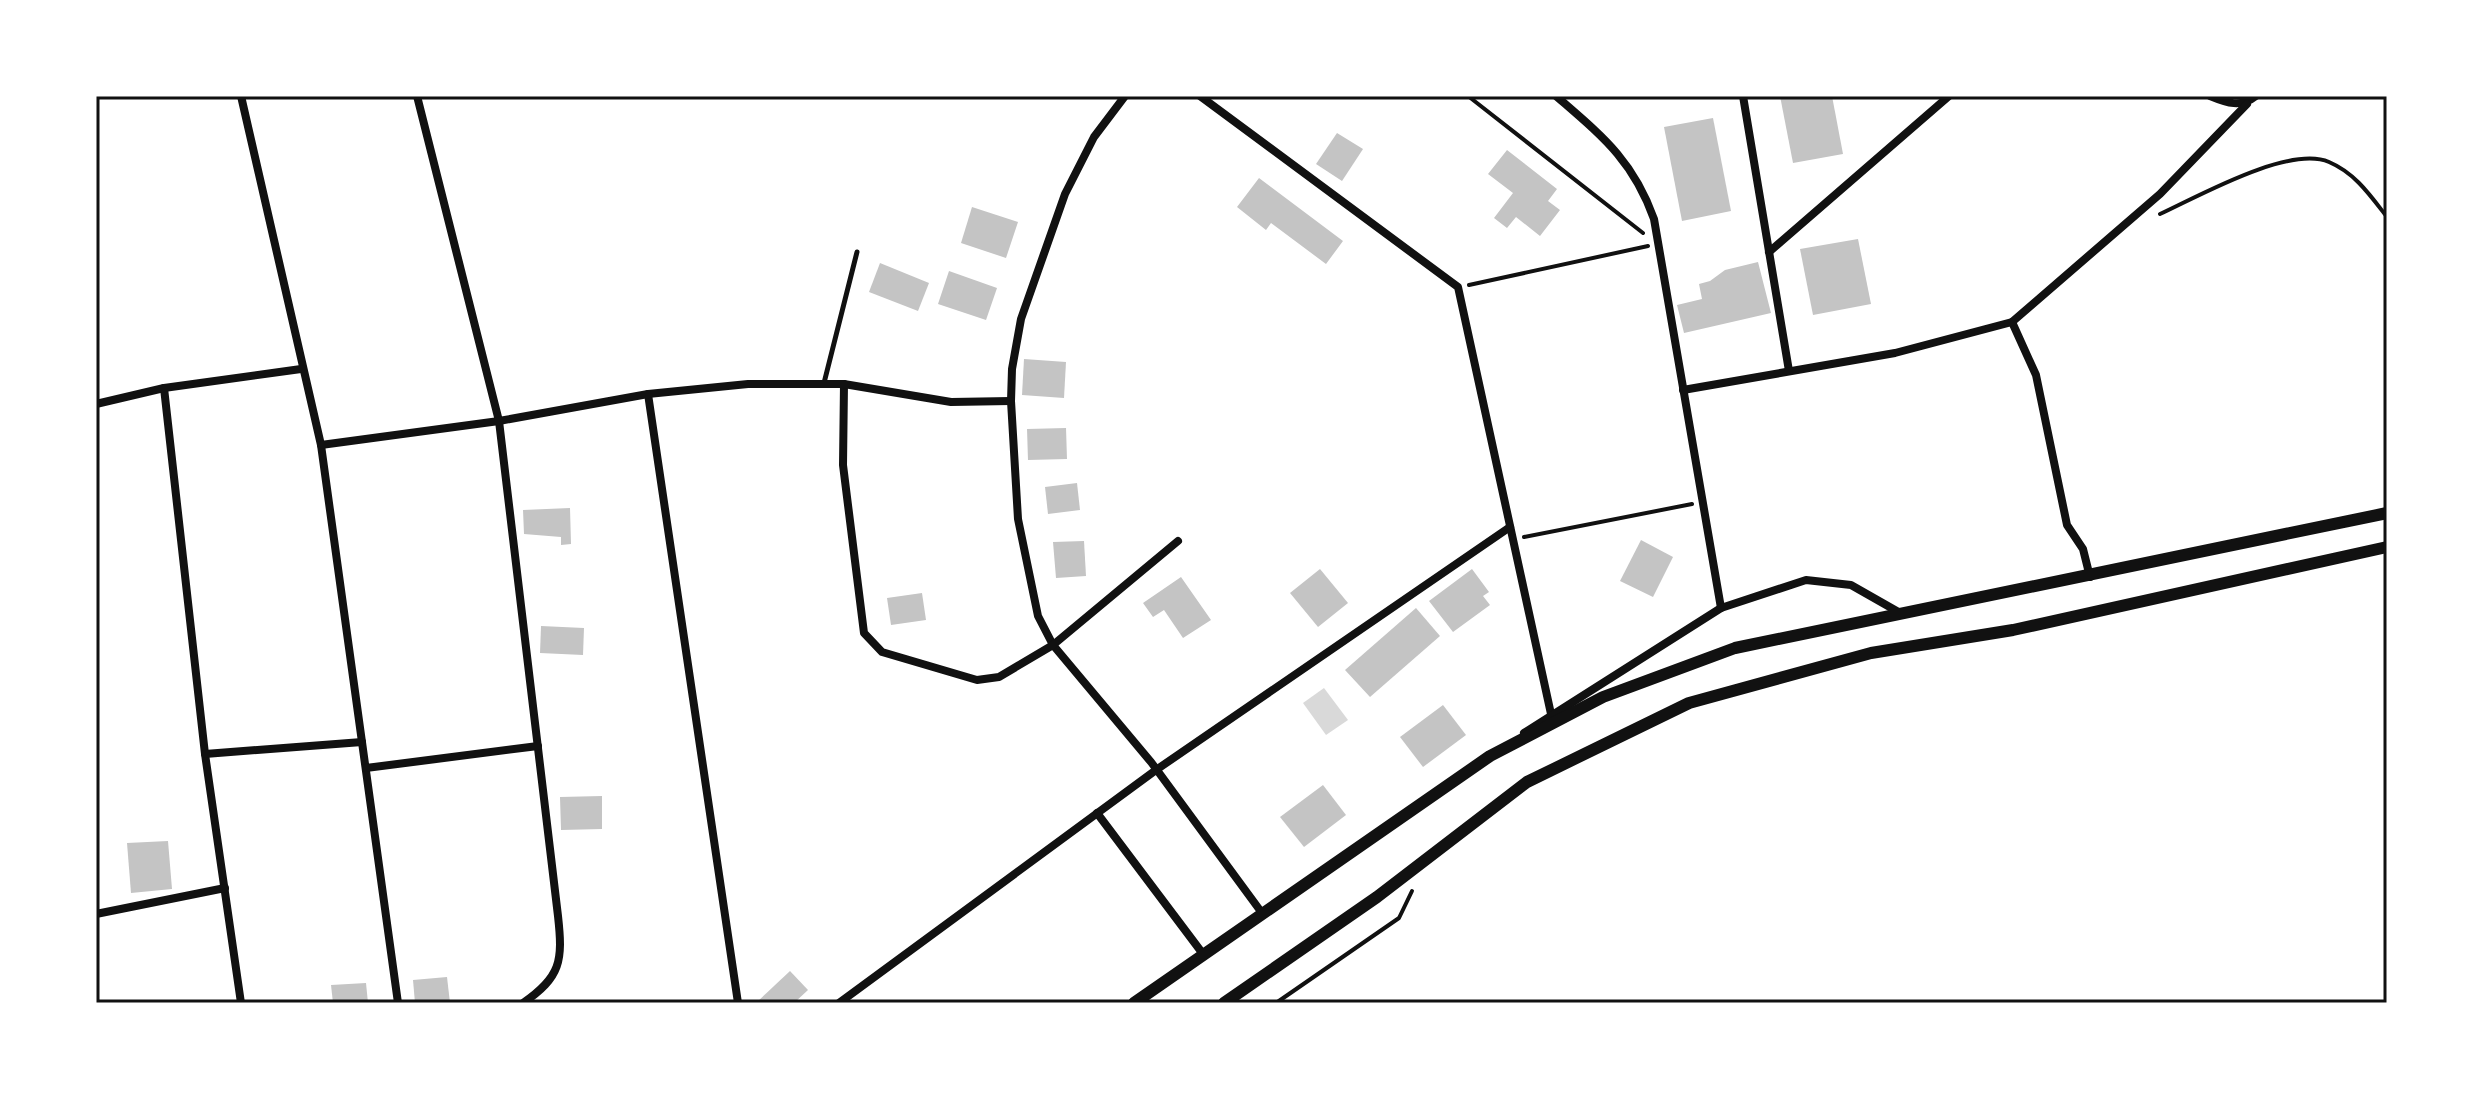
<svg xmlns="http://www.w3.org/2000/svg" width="2483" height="1099" viewBox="0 0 2483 1099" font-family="Commissioner,sans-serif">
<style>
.water{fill:#d9d9d9}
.building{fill:#c4c4c4}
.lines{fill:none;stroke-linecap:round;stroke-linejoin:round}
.path{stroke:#111;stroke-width:4}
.service{stroke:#111;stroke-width:5}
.minor{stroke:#111;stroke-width:8}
.secondary{stroke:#111;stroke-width:12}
.neatline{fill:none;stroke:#111;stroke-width:3}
</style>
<rect width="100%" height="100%" fill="#fff"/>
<path class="water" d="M1324,688L1348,720L1326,735L1303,703Z"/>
<g class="building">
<path d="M1780,96H1832L1843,154L1793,163Z"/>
<path d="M1713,118L1731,211L1682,221L1664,127Z"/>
<path d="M1337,133L1363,149L1342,181L1316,164Z"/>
<path d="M1507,150L1557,189L1548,201L1560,210L1540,236L1516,217L1507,228L1494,218L1513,193L1488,174Z"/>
<path d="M1259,178L1343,241L1326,264L1271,223L1266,230L1237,207Z"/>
<path d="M972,207L1018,222L1006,258L961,243Z"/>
<path d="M1858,239L1871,304L1813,315L1800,249Z"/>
<path d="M1758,262L1771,313L1684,333L1677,305L1702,299L1699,284L1710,281L1725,270Z"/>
<path d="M880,263L929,283L918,311L869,292Z"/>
<path d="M949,271L997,288L986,320L938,304Z"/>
<path d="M1024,359L1066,362L1064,398L1022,395Z"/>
<path d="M1066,428L1067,459L1028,460L1027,429Z"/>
<path d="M1077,483L1080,510L1048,514L1045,487Z"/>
<path d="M570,508L571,544L561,545V537L524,534L523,510Z"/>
<path d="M1641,540L1673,557L1653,597L1620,581Z"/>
<path d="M1084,541L1086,576L1056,578L1053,542Z"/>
<path d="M1320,569L1348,603L1318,627L1290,593Z"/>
<path d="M1472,569L1489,592L1483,596L1490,605L1453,632L1429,601Z"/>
<path d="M1181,577L1211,620L1183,638L1164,610L1153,617L1143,603Z"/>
<path d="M922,593L926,620L891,625L887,598Z"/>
<path d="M1416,608L1440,636L1370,697L1345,670Z"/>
<path d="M541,626L584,628L583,655L540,653Z"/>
<path d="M1443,705L1466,735L1423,767L1400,737Z"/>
<path d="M1323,785L1346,815L1304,847L1280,817Z"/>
<path d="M602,796V829L561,830L560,797Z"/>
<path d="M168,841L172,889L131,893L127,843Z"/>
<path d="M790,971L808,990L794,1003H756Z"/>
<path d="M447,977L450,1003H415L413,980Z"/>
<path d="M366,983L368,1003H333L331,985Z"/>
</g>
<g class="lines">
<g class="path">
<path d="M1468,96L1643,233"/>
<path d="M2160,214C2199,196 2289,145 2329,162C2355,173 2370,195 2387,217"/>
<path d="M1469,285L1648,246"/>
<path d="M1524,537L1692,504"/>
<path d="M1276,1003L1399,918L1412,891"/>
</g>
<path class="service" d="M824,383L857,252"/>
<g class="minor">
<path d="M241,96L321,445L398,1003"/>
<path d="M417,96L499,421L558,916C563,961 561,977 523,1003"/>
<path d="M1125,96L1094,137L1065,194L1021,319L1012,369L1011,401L1018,519L1038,616L1053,645L1151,762L1262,913"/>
<path d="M1200,96L1458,287L1551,714"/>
<path d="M1556,96C1602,136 1633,160 1654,219L1721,608"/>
<path d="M1743,96L1789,371"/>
<path d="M2210,96C2227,103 2241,108 2256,96"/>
<path d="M1769,252L1949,96"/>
<path d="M2012,322L2036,375L2067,525L2083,549L2090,577"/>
<path d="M844,384L843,465L864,633L882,652L977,680L999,677L1053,645L1178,541"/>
<path d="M164,388L205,754L241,1003"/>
<path d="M1683,390L1895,353L2012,322L2160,194L2247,104"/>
<path d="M648,394L738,1003"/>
<path d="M96,404L164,388L301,369"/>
<path d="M321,445L499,421L648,394L748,384H844L951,402L1011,401"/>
<path d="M1524,733L1721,608L1806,580L1851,585L1902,614"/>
<path d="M205,754L362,742"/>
<path d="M366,768L538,746"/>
<path d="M1097,813L1203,954"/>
<path d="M96,914L225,888"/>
<path d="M839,1003L1156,770L1510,527"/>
</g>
<g class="secondary">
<path d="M1134,1003L1490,756L1603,697L1735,648L2387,513"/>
<path d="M1224,1003L1377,897L1527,782L1689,703L1871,653L2013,630L2387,547"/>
</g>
</g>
<rect width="2483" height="1099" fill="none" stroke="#ffffff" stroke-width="196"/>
<rect x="98" y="98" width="2287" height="903" class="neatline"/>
</svg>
